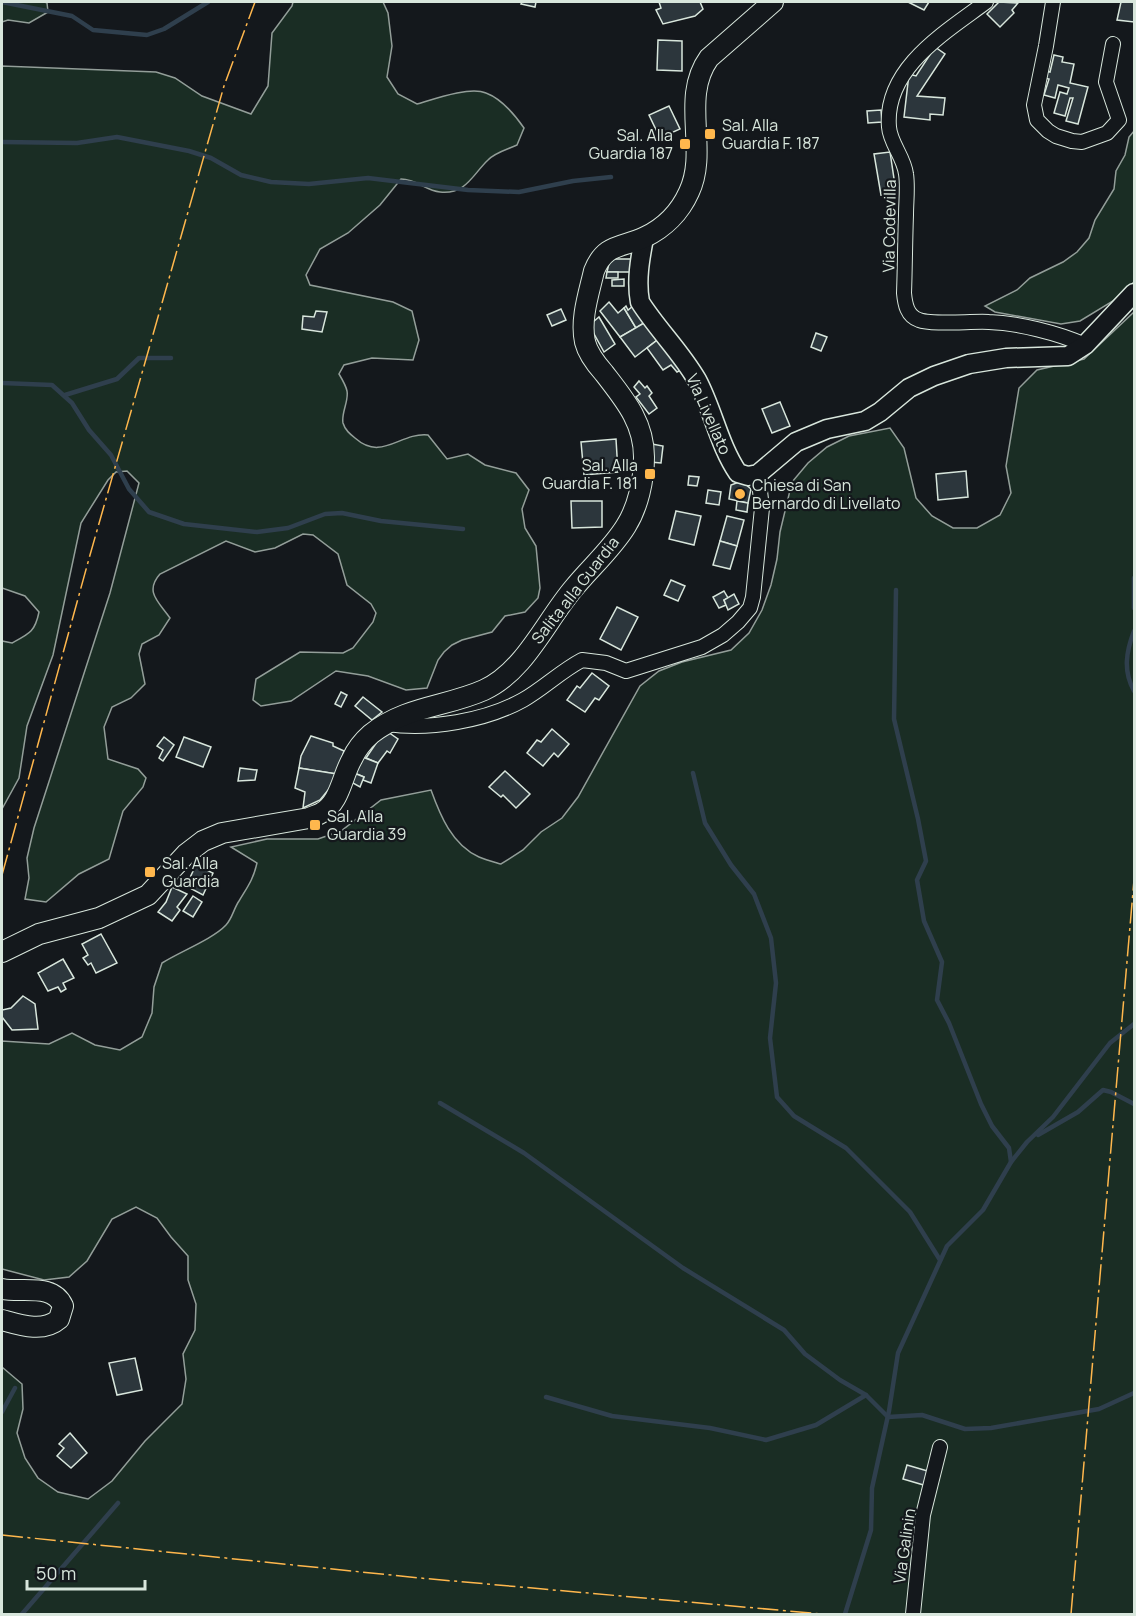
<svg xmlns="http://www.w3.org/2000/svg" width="1136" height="1616" viewBox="0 0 1136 1616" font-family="Manrope,sans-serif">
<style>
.green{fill:#1a2d24;stroke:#939e99;stroke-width:1.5}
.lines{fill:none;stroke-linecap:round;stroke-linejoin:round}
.stream{stroke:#2f3f4d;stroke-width:4.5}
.building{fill:#2c363c;stroke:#d8e6dc;stroke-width:1.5}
.minor-casing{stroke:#d8e6dc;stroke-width:16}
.tertiary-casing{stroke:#d8e6dc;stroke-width:21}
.secondary-casing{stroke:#d8e6dc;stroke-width:22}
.minor{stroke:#14181c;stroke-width:14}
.tertiary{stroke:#14181c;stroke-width:18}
.secondary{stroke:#14181c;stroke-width:20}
.power{stroke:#ffb74d;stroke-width:1.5;stroke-dasharray:21 4.5 3 4.5;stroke-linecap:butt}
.poi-dot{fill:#ffb74d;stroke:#14181c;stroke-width:2}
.labels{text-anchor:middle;stroke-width:4.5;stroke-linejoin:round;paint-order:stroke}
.poi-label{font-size:16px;fill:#d8e6dc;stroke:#14181c;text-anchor:start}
.street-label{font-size:16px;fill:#d8e6dc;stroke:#14181c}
</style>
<rect width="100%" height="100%" fill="#14181c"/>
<g class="green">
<path d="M2,2H45L47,3L48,12L29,23L8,20L2,22Z"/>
<path d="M293,2H383L388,13L392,46L387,77L398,94L417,104C434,99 470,86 486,93C502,99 515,115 524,128L517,145C508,149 494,153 488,160C473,174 466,195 440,192C426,191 417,179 401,179L380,205L348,233L320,249L306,275L310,285L393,302L412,311L419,340L413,360L372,358L344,365L339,374C342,379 346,386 347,391C349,401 341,413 343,423C345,430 350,434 355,438C382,462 400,432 428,435L447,459L468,454L485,465L516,473L529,490L522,509L525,528L536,546L540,588L538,598L525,612L505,616L492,632L462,640L452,645L444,652L438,660L427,688L406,690L368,676L336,671L291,701L261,706L253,700L256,679L300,652L343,653L353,648L373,622L376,613L371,604L347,585L338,554L313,535L303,534L275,548L255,552L226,541L160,574C144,592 159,602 170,618L159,635L142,644L139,654L145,684L131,698L112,707L104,727L108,759L138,769L146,778L143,787L123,811L109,859L79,874L46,902L25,899L29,878L27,858L34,828L110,593L139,483L127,471L116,472L108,480L81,523L53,655L27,726L19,778L2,809V641L12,643C29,634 35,632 39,612L25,596L2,588V66L156,72L175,78L202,96L251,114L268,86L272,33L292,6Z"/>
<path d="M1134,131V282L1113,301L1080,321L1061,324L995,312L985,306L1017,290L1030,278L1063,262L1077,252L1089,238L1095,220L1114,189L1116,171L1125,155L1129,137Z"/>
<path d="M1134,312V1614H2V1367L22,1384L23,1409L17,1433L25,1458L38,1478L58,1492L88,1499L112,1481L145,1441L182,1404L186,1379L183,1354L195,1330L196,1304L188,1280V1256L171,1237L157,1218L136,1207L112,1219L87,1261L69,1277L44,1280L2,1269V1041L49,1044L72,1033L95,1045L120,1050L142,1037L152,1013L154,987L162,963C179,952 213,939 226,925C232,919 234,908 239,901C248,886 253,880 257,863L231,847L267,839H318L341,831L381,800L431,790C440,815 452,845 479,857C486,860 494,862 501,864L523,850L541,832L562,818L578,797L640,686L659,671L682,662L731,650L749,633L762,610L771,585L777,559L780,532L792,482L808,463L827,447L849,436L890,428L904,448L916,498L932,516L953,528H977L1000,515L1011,493L1006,466L1019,388L1037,370L1084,359Z"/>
</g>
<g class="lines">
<g class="stream">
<path d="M2,2L72,16L93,30L147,35L164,29L208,2"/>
<path d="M2,142L77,143L117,137L189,151L211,158L241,175L271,182L309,184L368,178L468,190L519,192L573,181L611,177"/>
<path d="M2,383L52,385L72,403L89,430L111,455L129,489L149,512L184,524L257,532L288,528L325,514L342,513L381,521L463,529"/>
<path d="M65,395L117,379L139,358H171"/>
<path d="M1134,578V608"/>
<path d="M896,590L894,719L918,819L926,861L917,880L924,921L942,962L937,1000L949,1023L981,1104L992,1126L1009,1148L1011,1162"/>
<path d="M1134,631C1126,652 1123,671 1134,691"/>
<path d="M693,773L705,823L731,865L754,894L771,938L776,983L770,1038L777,1097L794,1116L846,1148L910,1212L940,1260"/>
<path d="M440,1103L524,1153L683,1268L784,1330L805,1354L840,1380L866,1395L888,1417L922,1415L965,1429L991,1428L1099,1409L1134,1393"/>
<path d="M1038,1135L1078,1112L1103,1090L1111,1092L1134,1104"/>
<path d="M546,1397L612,1416L710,1428L766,1440L816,1425L866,1395"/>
<path d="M2,1412L15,1388"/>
<path d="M22,1614L118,1503"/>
<path d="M845,1614L871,1530L872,1488L889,1411L898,1353L947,1246L983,1210L1011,1162L1027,1142L1053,1117L1110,1043L1134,1024"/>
</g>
</g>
<g class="building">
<path d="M522,2H536L535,7L521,4Z"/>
<path d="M659,2H700L703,9L695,16L663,24L656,10L661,8Z"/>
<path d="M908,2H929L924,10Z"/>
<path d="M999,2L1018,3L1012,10L1014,13L1000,27L987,14Z"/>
<path d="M1121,2H1134V22L1117,20Z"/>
<path d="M658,40L682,41V71L657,70Z"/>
<path d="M935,47L945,54L917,96L945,98L943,115L930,114V120L904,117L909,74L916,76Z"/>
<path d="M1054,55L1063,57L1062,62L1074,64L1070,83L1088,87L1078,124L1066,121L1073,98H1070L1065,116L1054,113L1060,92L1067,94L1069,88L1058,85L1055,98L1044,95L1049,79L1044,78L1045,71L1050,72Z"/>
<path d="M669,106L680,129L660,138L649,115Z"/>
<path d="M881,110L882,122L868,123L867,111Z"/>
<path d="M890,152L896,192L881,195L874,154Z"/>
<path d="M610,259H631V272H607Z"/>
<path d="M607,272H618V278H606Z"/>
<path d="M624,279V286H612V280Z"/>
<path d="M609,302L618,313L624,308L636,328L620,337L600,311Z"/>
<path d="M626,306L628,310L633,306L644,323L636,328L624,308Z"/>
<path d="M561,309L566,320L552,326L547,315Z"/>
<path d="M316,311L327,312L322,332L302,329L303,316L314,317Z"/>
<path d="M599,317L615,344L604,352L593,332V322Z"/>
<path d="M644,323L657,340L635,357L620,337Z"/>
<path d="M816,333L827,337L821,351L811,347Z"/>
<path d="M660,338L681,370L677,372L671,365L663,370L647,348Z"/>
<path d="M639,381L645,388L647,386L652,393L649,396L657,408L649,414L636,397L640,394L634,387Z"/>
<path d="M780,402L790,426L772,433L762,409Z"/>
<path d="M616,439L618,472L584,475L581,442Z"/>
<path d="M652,444L663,446L661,463L650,462Z"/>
<path d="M966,471L968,497L938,500L936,474Z"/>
<path d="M689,476L699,477L697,486L688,485Z"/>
<path d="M739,482L745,484L751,489L748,503L729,499L731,485Z"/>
<path d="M708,490L721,492L719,505L706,503Z"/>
<path d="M571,501H602V527L572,528Z"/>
<path d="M737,501L748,503L747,512L736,510Z"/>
<path d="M676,511L701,516L694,545L669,539Z"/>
<path d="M727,516L744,520L737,546L720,541Z"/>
<path d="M720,541L737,546L730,569L713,565Z"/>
<path d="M671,580L685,586L678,601L664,595Z"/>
<path d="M724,591L728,598L724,600L726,605L719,608L713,597Z"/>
<path d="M734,594L739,604L728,610L724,600Z"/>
<path d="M617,607L638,617L621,650L600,639Z"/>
<path d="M592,673L609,686L599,700L595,698L585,712L567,700L577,686L580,688Z"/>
<path d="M341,692L347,695L341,707L335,704Z"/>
<path d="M363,697L382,712L372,720L355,706Z"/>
<path d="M552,729L569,744L558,757L554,753L543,766L527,753L537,740L541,742Z"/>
<path d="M385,730L398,739L390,753L387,751L378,763L366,758Z"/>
<path d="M311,736L333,743V746L344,751L337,774L299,768L301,756Z"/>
<path d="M164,737L174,745L163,761L159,758L163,750L157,746Z"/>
<path d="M184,737L211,747L203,767L176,757Z"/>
<path d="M360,756L378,763L371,783L363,780L364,777L354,773Z"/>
<path d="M240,768L257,770L255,780L238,781Z"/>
<path d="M299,768L337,774L329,789L320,800L303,808L305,792L295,788Z"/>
<path d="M505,771L530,794L516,808L503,795L501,797L489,787Z"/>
<path d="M354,773L364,777L360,787L351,782Z"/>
<path d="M196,865L213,873L203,895L186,886Z"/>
<path d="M172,887L187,894L177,907L180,910L172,921L158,912L166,902Z"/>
<path d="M193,896L202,902L193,917L183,911Z"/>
<path d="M101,934L117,963L96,973L91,963L88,965L83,958L88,955L82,944Z"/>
<path d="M63,959L74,978L63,983L66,989L61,992L58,987L48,991L38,973Z"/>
<path d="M23,996L35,1004L38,1029L12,1030L2,1017V1010L11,1008Z"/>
<path d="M135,1358L142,1390L117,1395L109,1363Z"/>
<path d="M70,1433L87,1453L71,1468L57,1456L64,1448L59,1444Z"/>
<path d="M907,1465L931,1472L927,1486L903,1479Z"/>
</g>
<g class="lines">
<g class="minor-casing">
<g id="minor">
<path d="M986,2C946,32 884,68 889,127C890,143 904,157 906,174C908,187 906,202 906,215C905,241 905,267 904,293C905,304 907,316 919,320C932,325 972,321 989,322C1018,323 1058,333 1085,345"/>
<path d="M1053,2L1046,46L1034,105L1037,120L1048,131L1056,136L1072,141L1082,142L1107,133L1119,120L1106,82L1113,44"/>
<path d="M387,724C430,730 485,721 523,700C544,688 561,671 582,660L606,663L626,671L702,647L723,635L738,622L750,608L753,597L762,508L758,474"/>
<path d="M913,1614L923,1515L940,1447"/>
</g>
</g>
<g class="tertiary-casing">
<path id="tertiary" d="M644,238C640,259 636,281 640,302C657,329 681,352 697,380C713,410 719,445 738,473L748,476L758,474L796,442L827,429L865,421L880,412L909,388L934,376L969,364L1006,358L1068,356L1085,345L1134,293"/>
</g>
<g class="secondary-casing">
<g id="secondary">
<path d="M2,952L39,934L99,918L148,895L186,854L203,841L222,833L309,818C313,816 318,815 321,813C340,803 342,776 352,759C356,750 363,741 371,734C406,706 446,707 484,690C524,672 546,621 573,589C590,568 612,549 626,526C638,507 644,480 644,457C644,422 624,399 604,373C596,364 588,354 585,342C580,319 589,293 594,271C605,243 622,248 645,237C664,228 680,212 689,192C709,150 680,98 709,58L773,2"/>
<path d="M2,1289C23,1293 53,1283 63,1306L59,1319C43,1333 20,1325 2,1320"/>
</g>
</g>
<use href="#minor" class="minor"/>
<use href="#tertiary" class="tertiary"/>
<use href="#secondary" class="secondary"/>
<g class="power">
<path d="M2,875L90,555L224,86L255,2"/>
<path d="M2,1535L420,1578L822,1614"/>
<path d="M1071,1614L1134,880"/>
</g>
</g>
<g class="poi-dot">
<rect x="704" y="128" width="12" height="12" rx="3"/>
<rect x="679" y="138" width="12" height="12" rx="3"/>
<rect x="644" y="468" width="12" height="12" rx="3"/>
<circle cx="740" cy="494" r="6"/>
<rect x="309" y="819" width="12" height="12" rx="3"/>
<rect x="144" y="866" width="12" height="12" rx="3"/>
</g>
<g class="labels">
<g class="poi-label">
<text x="722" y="131">Sal. Alla<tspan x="722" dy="18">Guardia F. 187</tspan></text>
<text x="673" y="141" text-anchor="end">Sal. Alla<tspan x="673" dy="18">Guardia 187</tspan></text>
<text x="638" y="471" text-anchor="end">Sal. Alla<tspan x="638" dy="18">Guardia F. 181</tspan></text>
<text x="752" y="491">Chiesa di San<tspan x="752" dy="18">Bernardo di Livellato</tspan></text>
<text x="327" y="822">Sal. Alla<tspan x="327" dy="18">Guardia 39</tspan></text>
<text x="162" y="869">Sal. Alla<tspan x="162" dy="18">Guardia</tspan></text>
</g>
<g class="street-label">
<text transform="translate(889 226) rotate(-89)" y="6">Via Codevilla</text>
<text transform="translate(709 414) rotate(66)" y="6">Via Livellato</text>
<text transform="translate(575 590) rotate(-52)" y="6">Salita alla Guardia</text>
<text transform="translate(904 1546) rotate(-82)" y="6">Via Galinin</text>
</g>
</g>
<rect width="1136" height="1616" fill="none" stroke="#d8e6dc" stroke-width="6"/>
<path d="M27 1580v9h118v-9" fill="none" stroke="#d8e6dc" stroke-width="3"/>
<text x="36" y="1580" font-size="18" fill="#d8e6dc" stroke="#14181c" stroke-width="4.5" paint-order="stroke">50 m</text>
</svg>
